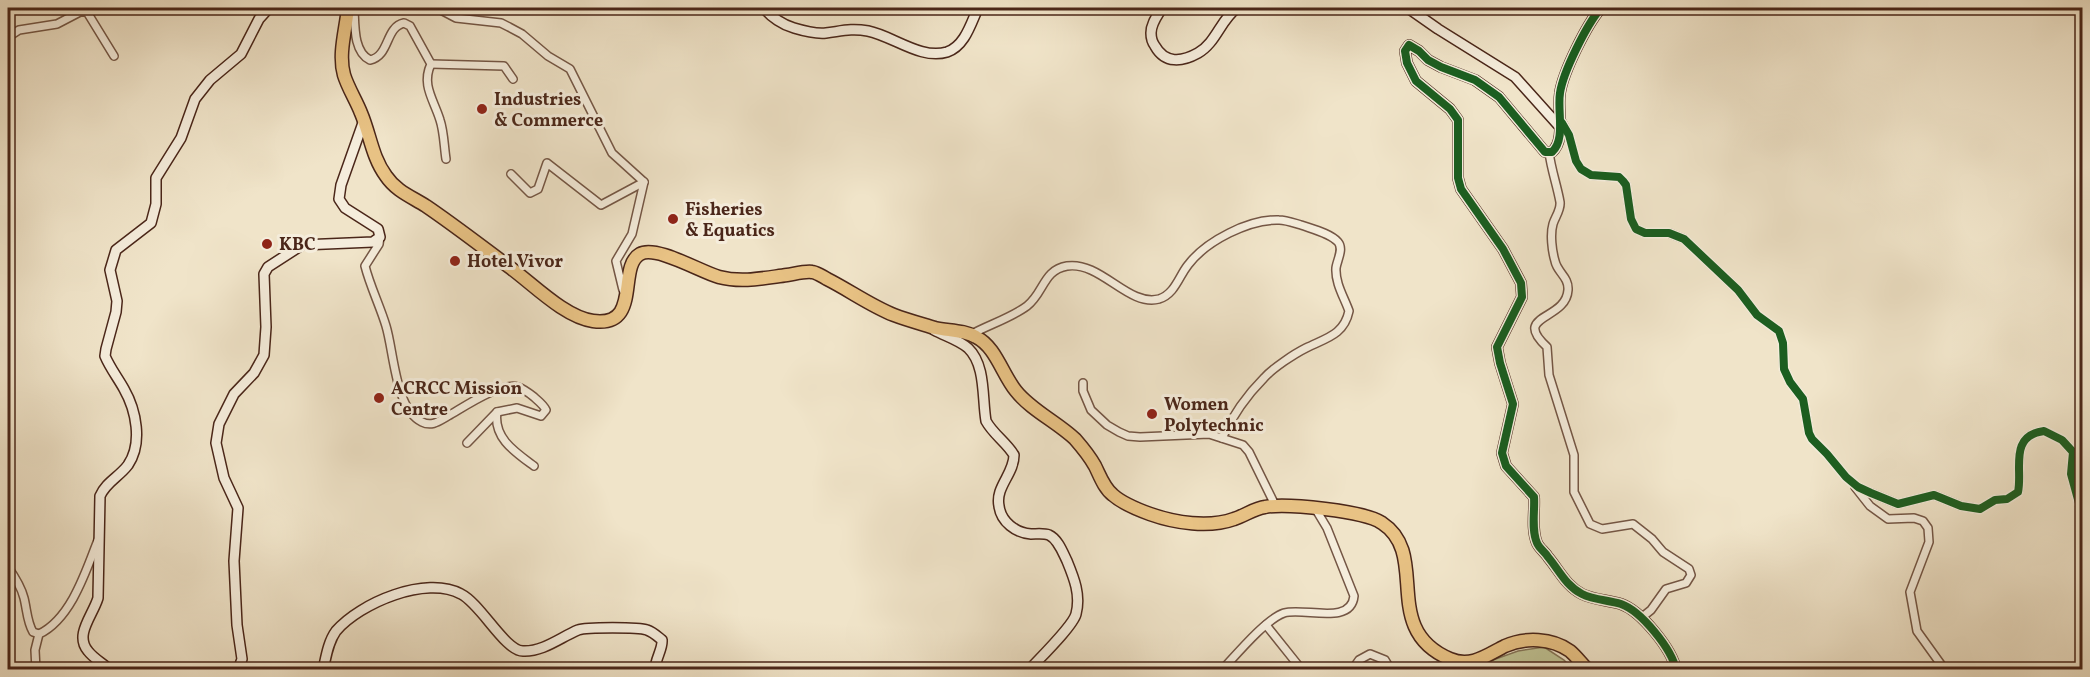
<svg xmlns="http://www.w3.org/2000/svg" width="2090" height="677" viewBox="0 0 2090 677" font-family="Vollkorn,serif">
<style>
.green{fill:#bfc293;stroke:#847456;stroke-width:1.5}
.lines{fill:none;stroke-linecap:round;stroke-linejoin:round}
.street-casing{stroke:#745645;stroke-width:10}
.secondary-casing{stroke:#4a2619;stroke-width:12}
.highway-casing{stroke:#4a2619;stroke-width:15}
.street{stroke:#f5eddc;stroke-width:7}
.secondary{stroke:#f5eddc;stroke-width:9}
.highway{stroke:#e8c284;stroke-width:12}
.cycleway-casing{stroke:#f5eddc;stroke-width:11}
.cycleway{stroke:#1b5e20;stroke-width:8}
.poi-dot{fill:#8f2418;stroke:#f5eddc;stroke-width:2}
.labels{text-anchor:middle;stroke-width:6;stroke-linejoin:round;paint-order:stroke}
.poi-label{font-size:18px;font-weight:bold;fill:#4a2619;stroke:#f5eddc;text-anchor:start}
</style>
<rect width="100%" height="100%" fill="#f0e4c9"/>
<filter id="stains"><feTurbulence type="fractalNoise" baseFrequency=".00333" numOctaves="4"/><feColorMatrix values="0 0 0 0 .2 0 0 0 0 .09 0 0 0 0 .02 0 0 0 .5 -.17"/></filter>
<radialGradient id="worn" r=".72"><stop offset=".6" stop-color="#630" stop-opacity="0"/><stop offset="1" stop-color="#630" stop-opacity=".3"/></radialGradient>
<path class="green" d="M1544,647L1564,660L1573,669L1413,670L1422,663L1443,662L1468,669L1518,651Z"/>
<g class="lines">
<g class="street-casing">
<g id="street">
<path d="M354,8C355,24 353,52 370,60C390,56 385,27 404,23L410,26L431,64C421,85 434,100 440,120C444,132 444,146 446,159"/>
<path d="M437,8L456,18L501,23L509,27L522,34L548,56L570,69L612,153L644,182L632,234L616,261L623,290"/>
<path d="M8,37L19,30L57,24L80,12H87L114,56"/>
<path d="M431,64L504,66L513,79"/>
<path d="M1561,120L1569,135L1576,161L1581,169L1591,175L1619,177L1623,181L1626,185L1631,219L1636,229L1645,233H1669L1684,239L1738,290L1757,315L1779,331L1783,343L1784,369L1790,382L1803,399L1809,433L1812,439L1827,454L1846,477L1858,487L1871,493L1898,504L1934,495L1961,506L1980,509L1995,500L2007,499L2018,492C2023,470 2008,436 2044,431L2062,440L2073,452L2071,474L2082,514"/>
<path d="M1549,152C1551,169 1557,185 1560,202C1561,210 1555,217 1553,224C1550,234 1552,251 1555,261C1557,272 1569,277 1568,290C1566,321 1511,314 1547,347L1549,375L1574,455V492L1590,524L1602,529L1633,524L1652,539L1663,552L1689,569L1691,575L1686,583L1666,589L1651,610L1641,618"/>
<path d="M511,174L530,193L538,189L547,163L601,205L644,182"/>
<path d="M380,237L379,244L365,266C370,286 380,306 386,326C394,352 395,409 422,422C432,427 439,421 448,416C464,407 500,382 518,387C524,389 529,393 534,397C538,401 543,404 546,410L541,416L517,408L497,412L467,443"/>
<path d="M970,335C988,325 1011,318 1027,306C1044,293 1043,270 1067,266C1101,261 1128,307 1159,299C1175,294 1179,276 1188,265C1206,241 1249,219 1279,220C1286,220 1294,223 1301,225C1312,229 1330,233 1338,242C1344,249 1337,260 1336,268C1335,283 1344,297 1349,311C1344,335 1326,338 1306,348C1294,354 1273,368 1264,378C1247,395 1232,417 1222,438"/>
<path d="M1083,383V391L1091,410L1107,425L1119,432L1128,436L1140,437L1209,434L1243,445L1249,452L1276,507"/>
<path d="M497,412C493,438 515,452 534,466"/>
<path d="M1855,487L1870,506L1888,519L1914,518L1923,521L1928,528L1929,542L1910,592L1917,631L1945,670"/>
<path d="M8,567C15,577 21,586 24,598C27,610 27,622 33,632L39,634"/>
<path d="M1266,625L1302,670"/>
<path d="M36,670L35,650L39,634C71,619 86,571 98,540"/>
<path d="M1222,670C1236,655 1266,619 1284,613C1304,607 1351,626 1354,596L1327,528L1315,508"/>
<path d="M1352,670L1359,660L1370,654L1385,660L1391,670"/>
</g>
</g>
<g class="secondary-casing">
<g id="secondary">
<path d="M764,8C771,17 783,25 794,28C804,31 817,34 826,33C842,31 851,28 868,31C893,36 921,60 947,52C965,46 971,23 978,8"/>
<path d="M1162,8C1158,15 1151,23 1151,33C1151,37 1152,42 1155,46C1165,64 1182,62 1198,53C1216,43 1221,19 1237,8"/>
<path d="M1408,8L1438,29L1515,77L1559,126"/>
<path d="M1601,8C1587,24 1563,72 1560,93C1557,111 1566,140 1552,152H1545L1499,97L1475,80L1441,67L1428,60L1419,51L1409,45L1405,51L1407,63L1416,81L1450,109L1458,120V178L1461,189L1503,249L1521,283L1522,297L1497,347L1500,363L1513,404L1502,453L1506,466L1534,497C1535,511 1531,529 1537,543C1539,548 1545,552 1548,557C1559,570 1566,586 1582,594C1594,600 1608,600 1621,604C1641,611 1672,649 1676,670"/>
<path d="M934,330C945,336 959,340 968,348C986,365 982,398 986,421C993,434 1006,442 1014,455C1014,474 995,487 999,506C1001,522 1016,533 1031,534C1037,534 1044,533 1049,535C1058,539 1063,553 1067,561C1074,578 1081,595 1076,614C1073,626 1039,659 1029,670"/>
<path d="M110,670C103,663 94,659 88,651C74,635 93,615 98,598L100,496C106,482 119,477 128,465C143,443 136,410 124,389C118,378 110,368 105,356L106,349L116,312L117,301L110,270L116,250L151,223L156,204V178L181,138L195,99L210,80L241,54L259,19L269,8"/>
<path d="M238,670L242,659L237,625L234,561L238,508L224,478L216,443L219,424L234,394L254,373L264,355L266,327L264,274L268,267L302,245L373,242L380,237L378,229L345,208L339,199L341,185L364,120"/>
<path d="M323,670C326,657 328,642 336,631C360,603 426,575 461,594C481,604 505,651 523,651C543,652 561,637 578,630C586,627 639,627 647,630C653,632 657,636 662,640C663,649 655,659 655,670"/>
</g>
</g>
<g class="highway-casing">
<path id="highway" d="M348,8C346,29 338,54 344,75C348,88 356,100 361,113C370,134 372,157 386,176C396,191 412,197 426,206C454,225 481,246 508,266C532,283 564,317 593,321C642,328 617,267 640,254C656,245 701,272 719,277C742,283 764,278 787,275C794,274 805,271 812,272C815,272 824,277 827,279C849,290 871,306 894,315C907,320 922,324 935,328C949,331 964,330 976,337C996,347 1002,374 1016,391C1031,410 1057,422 1075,439C1082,447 1090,457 1095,466C1100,476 1104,488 1113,495C1122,503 1139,510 1150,514C1175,523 1209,528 1234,519C1244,516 1255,508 1265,507C1286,503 1365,511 1382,523C1431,555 1379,629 1450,659C1471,668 1487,655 1505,646C1525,637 1552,638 1570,651C1576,656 1582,664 1588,670"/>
</g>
<use href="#street" class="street"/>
<use href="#secondary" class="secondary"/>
<use href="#highway" class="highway"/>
<g class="cycleway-casing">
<g id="cycleway">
<path d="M1601,8C1587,24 1563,72 1560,93C1557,111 1566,140 1552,152H1545L1499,97L1475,80L1441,67L1428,60L1419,51L1409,45L1405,51L1407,63L1416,81L1450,109L1458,120V178L1461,189L1503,249L1521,283L1522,297L1497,347L1500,363L1513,404L1502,453L1506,466L1534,497C1535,511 1531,529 1537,543C1539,548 1545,552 1548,557C1559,570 1566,586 1582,594C1594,600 1608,600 1621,604C1641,611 1672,649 1676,670"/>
<path d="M1562,123L1569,135L1576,161L1581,169L1591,175L1619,177L1623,181L1626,185L1631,219L1636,229L1645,233H1669L1684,239L1738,290L1757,315L1779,331L1783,343L1784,369L1790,382L1803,399L1809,433L1812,439L1827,454L1846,477L1858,487L1871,493L1898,504L1934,495L1961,506L1980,509L1995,500L2007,499L2018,492C2023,470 2008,436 2044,431L2062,440L2073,452L2071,474L2082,514"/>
</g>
</g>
<use href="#cycleway" class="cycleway"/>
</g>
<g class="poi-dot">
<circle cx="482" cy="109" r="6"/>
<circle cx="673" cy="219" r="6"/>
<circle cx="267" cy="244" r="6"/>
<circle cx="455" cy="261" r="6"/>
<circle cx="379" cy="398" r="6"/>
<circle cx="1152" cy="414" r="6"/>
</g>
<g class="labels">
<g class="poi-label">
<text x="494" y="105">Industries<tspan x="494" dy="21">&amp; Commerce</tspan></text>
<text x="685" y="215">Fisheries<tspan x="685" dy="21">&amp; Equatics</tspan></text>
<text x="279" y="250">KBC</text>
<text x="467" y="267">Hotel Vivor</text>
<text x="391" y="394">ACRCC Mission<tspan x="391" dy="21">Centre</tspan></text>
<text x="1164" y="410">Women<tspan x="1164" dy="21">Polytechnic</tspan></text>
</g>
</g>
<rect width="2090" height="677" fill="none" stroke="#f0e4c9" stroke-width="30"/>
<rect x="9" y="9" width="2072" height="659" fill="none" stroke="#4a2619" stroke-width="3"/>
<rect x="15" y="15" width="2060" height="647" fill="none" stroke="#4a2619" stroke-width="1.5"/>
<rect width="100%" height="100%" filter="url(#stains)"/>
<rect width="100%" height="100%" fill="url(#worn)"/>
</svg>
